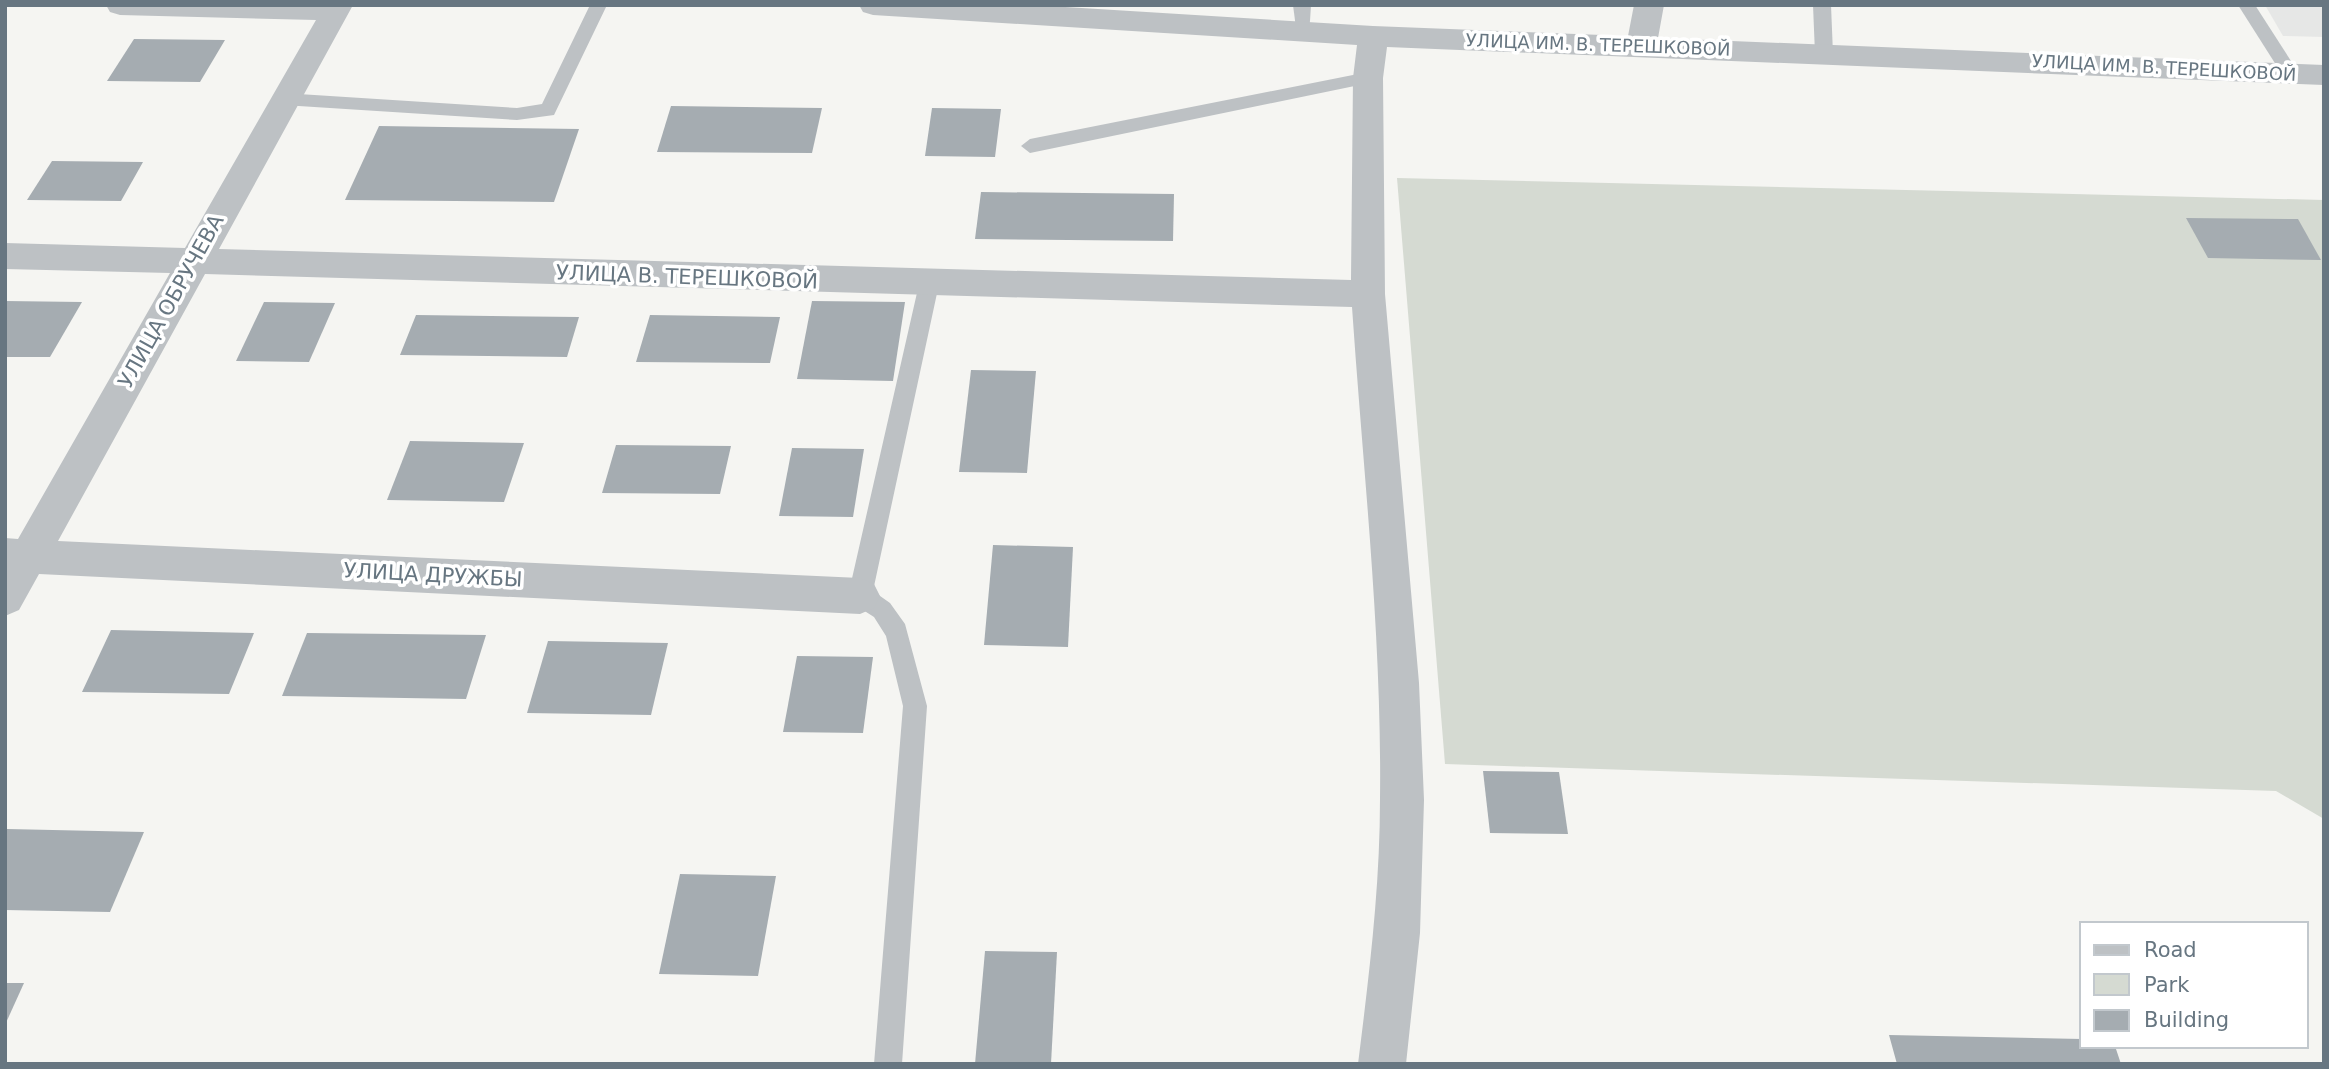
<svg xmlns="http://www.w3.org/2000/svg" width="2329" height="1069" viewBox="0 0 2329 1069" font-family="'DejaVu Sans',sans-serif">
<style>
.built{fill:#e6e7e6}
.green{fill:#d5dad2}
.building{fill:#a5acb1}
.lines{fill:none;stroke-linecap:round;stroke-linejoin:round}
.service{fill:#bdc1c4;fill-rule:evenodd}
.minor{fill:#bdc1c4;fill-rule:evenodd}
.labels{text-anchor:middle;stroke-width:7;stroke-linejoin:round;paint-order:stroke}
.far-street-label{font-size:18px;fill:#677681;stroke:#fff}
.street-label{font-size:21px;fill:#677681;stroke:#fff}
</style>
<rect width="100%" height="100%" fill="#f5f5f2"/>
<path class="built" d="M2265,5H2324V37L2283,36Z"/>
<path class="green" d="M1397,178L2324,200V819L2276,791L1445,764Z"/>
<g class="building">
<path d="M134,39L225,40L200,82L107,81Z"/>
<path d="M671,106L822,108L812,153L657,152Z"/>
<path d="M932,108L1001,109L995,157L925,156Z"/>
<path d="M379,126L579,129L554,202L345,200Z"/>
<path d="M52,161L143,162L121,201L27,200Z"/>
<path d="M981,192L1174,194L1173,241L975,239Z"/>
<path d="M2186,218L2298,219L2321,260L2208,258Z"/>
<path d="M5,301L82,302L50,357H5Z"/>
<path d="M812,301L905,302L893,381L797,379Z"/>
<path d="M264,302L335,303L309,362L236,361Z"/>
<path d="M416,315L579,317L567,357L400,355Z"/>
<path d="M650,315L780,317L770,363L636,362Z"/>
<path d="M971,370L1036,371L1027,473L959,472Z"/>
<path d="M410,441L524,443L504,502L387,500Z"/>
<path d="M616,445L731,446L720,494L602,493Z"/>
<path d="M792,448L864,449L853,517L779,516Z"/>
<path d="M993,545L1073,547L1068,647L984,645Z"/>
<path d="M111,630L254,633L229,694L82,692Z"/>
<path d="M307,633L486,635L466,699L282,696Z"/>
<path d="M548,641L668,643L651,715L527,713Z"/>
<path d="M797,656L873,657L863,733L783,732Z"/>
<path d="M1483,771L1559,772L1568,834L1490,833Z"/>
<path d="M7,829L144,832L110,912L5,910Z"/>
<path d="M680,874L776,876L758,976L659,974Z"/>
<path d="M985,951L1057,952L1051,1064H975Z"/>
<path d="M5,983H24L5,1025Z"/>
<path d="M1889,1035L2082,1039V1046H2115L2121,1064H1897Z"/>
</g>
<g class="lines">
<g class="service">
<path d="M590,5H607L554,115L517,120L283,105L274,99L283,93L517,108L542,104Z"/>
<path d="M1293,5H1311L1309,36H1297Z"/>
<path d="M1813,5H1831L1833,54L1824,60L1815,54Z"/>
<path d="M2238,5H2255L2300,75L2297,79H2285Z"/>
<path d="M1368,72L1377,78L1374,82L1030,153L1021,146L1030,139Z"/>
<path d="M929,276L936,279L939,284L873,591L890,603L905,624L927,706L902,1064H874L903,706L886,636L874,617L852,603L848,596L919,284L922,279Z"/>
</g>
<path class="minor" d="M106,5H353L219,249L1351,280L1353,78L1357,45L873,15L863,12L859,5H1033L1373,26L1628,36L1634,5H1664L1658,38L2324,65V85L1387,47L1383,78L1385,294L1419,683L1424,800L1420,933L1406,1064H1358C1369,976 1380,888 1380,799C1382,635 1363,470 1352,307L205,274L58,541L860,578L874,584L880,596L874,608L860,614L39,574L19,610L5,616V538L18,539L170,273L5,269V243L185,248L316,20L120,15L110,12Z"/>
</g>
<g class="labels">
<g class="far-street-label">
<text transform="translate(1598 45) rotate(2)" y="6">УЛИЦА ИМ. В. ТЕРЕШКОВОЙ</text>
<text transform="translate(2164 68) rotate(3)" y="6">УЛИЦА ИМ. В. ТЕРЕШКОВОЙ</text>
</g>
<g class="street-label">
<text transform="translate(687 277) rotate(2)" y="7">УЛИЦА В. ТЕРЕШКОВОЙ</text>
<text transform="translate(171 301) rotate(-61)" y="7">УЛИЦА ОБРУЧЕВА</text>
<text transform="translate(433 575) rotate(3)" y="7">УЛИЦА ДРУЖБЫ</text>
</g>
</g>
<rect width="2329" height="1069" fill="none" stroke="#677681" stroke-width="14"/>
<rect x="2080" y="922" width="228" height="126" fill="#ffffff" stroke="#c2c8cd" stroke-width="2"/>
<rect x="2094" y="945" width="35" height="10" fill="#bdc1c4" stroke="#c2c8cd" stroke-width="2"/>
<text x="2144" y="957" font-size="21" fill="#677681">Road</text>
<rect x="2094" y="974" width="35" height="21" fill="#d5dad2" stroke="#c2c8cd" stroke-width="2"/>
<text x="2144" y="992" font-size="21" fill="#677681">Park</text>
<rect x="2094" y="1010" width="35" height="21" fill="#a5acb1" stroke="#c2c8cd" stroke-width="2"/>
<text x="2144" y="1027" font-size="21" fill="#677681">Building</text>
</svg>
